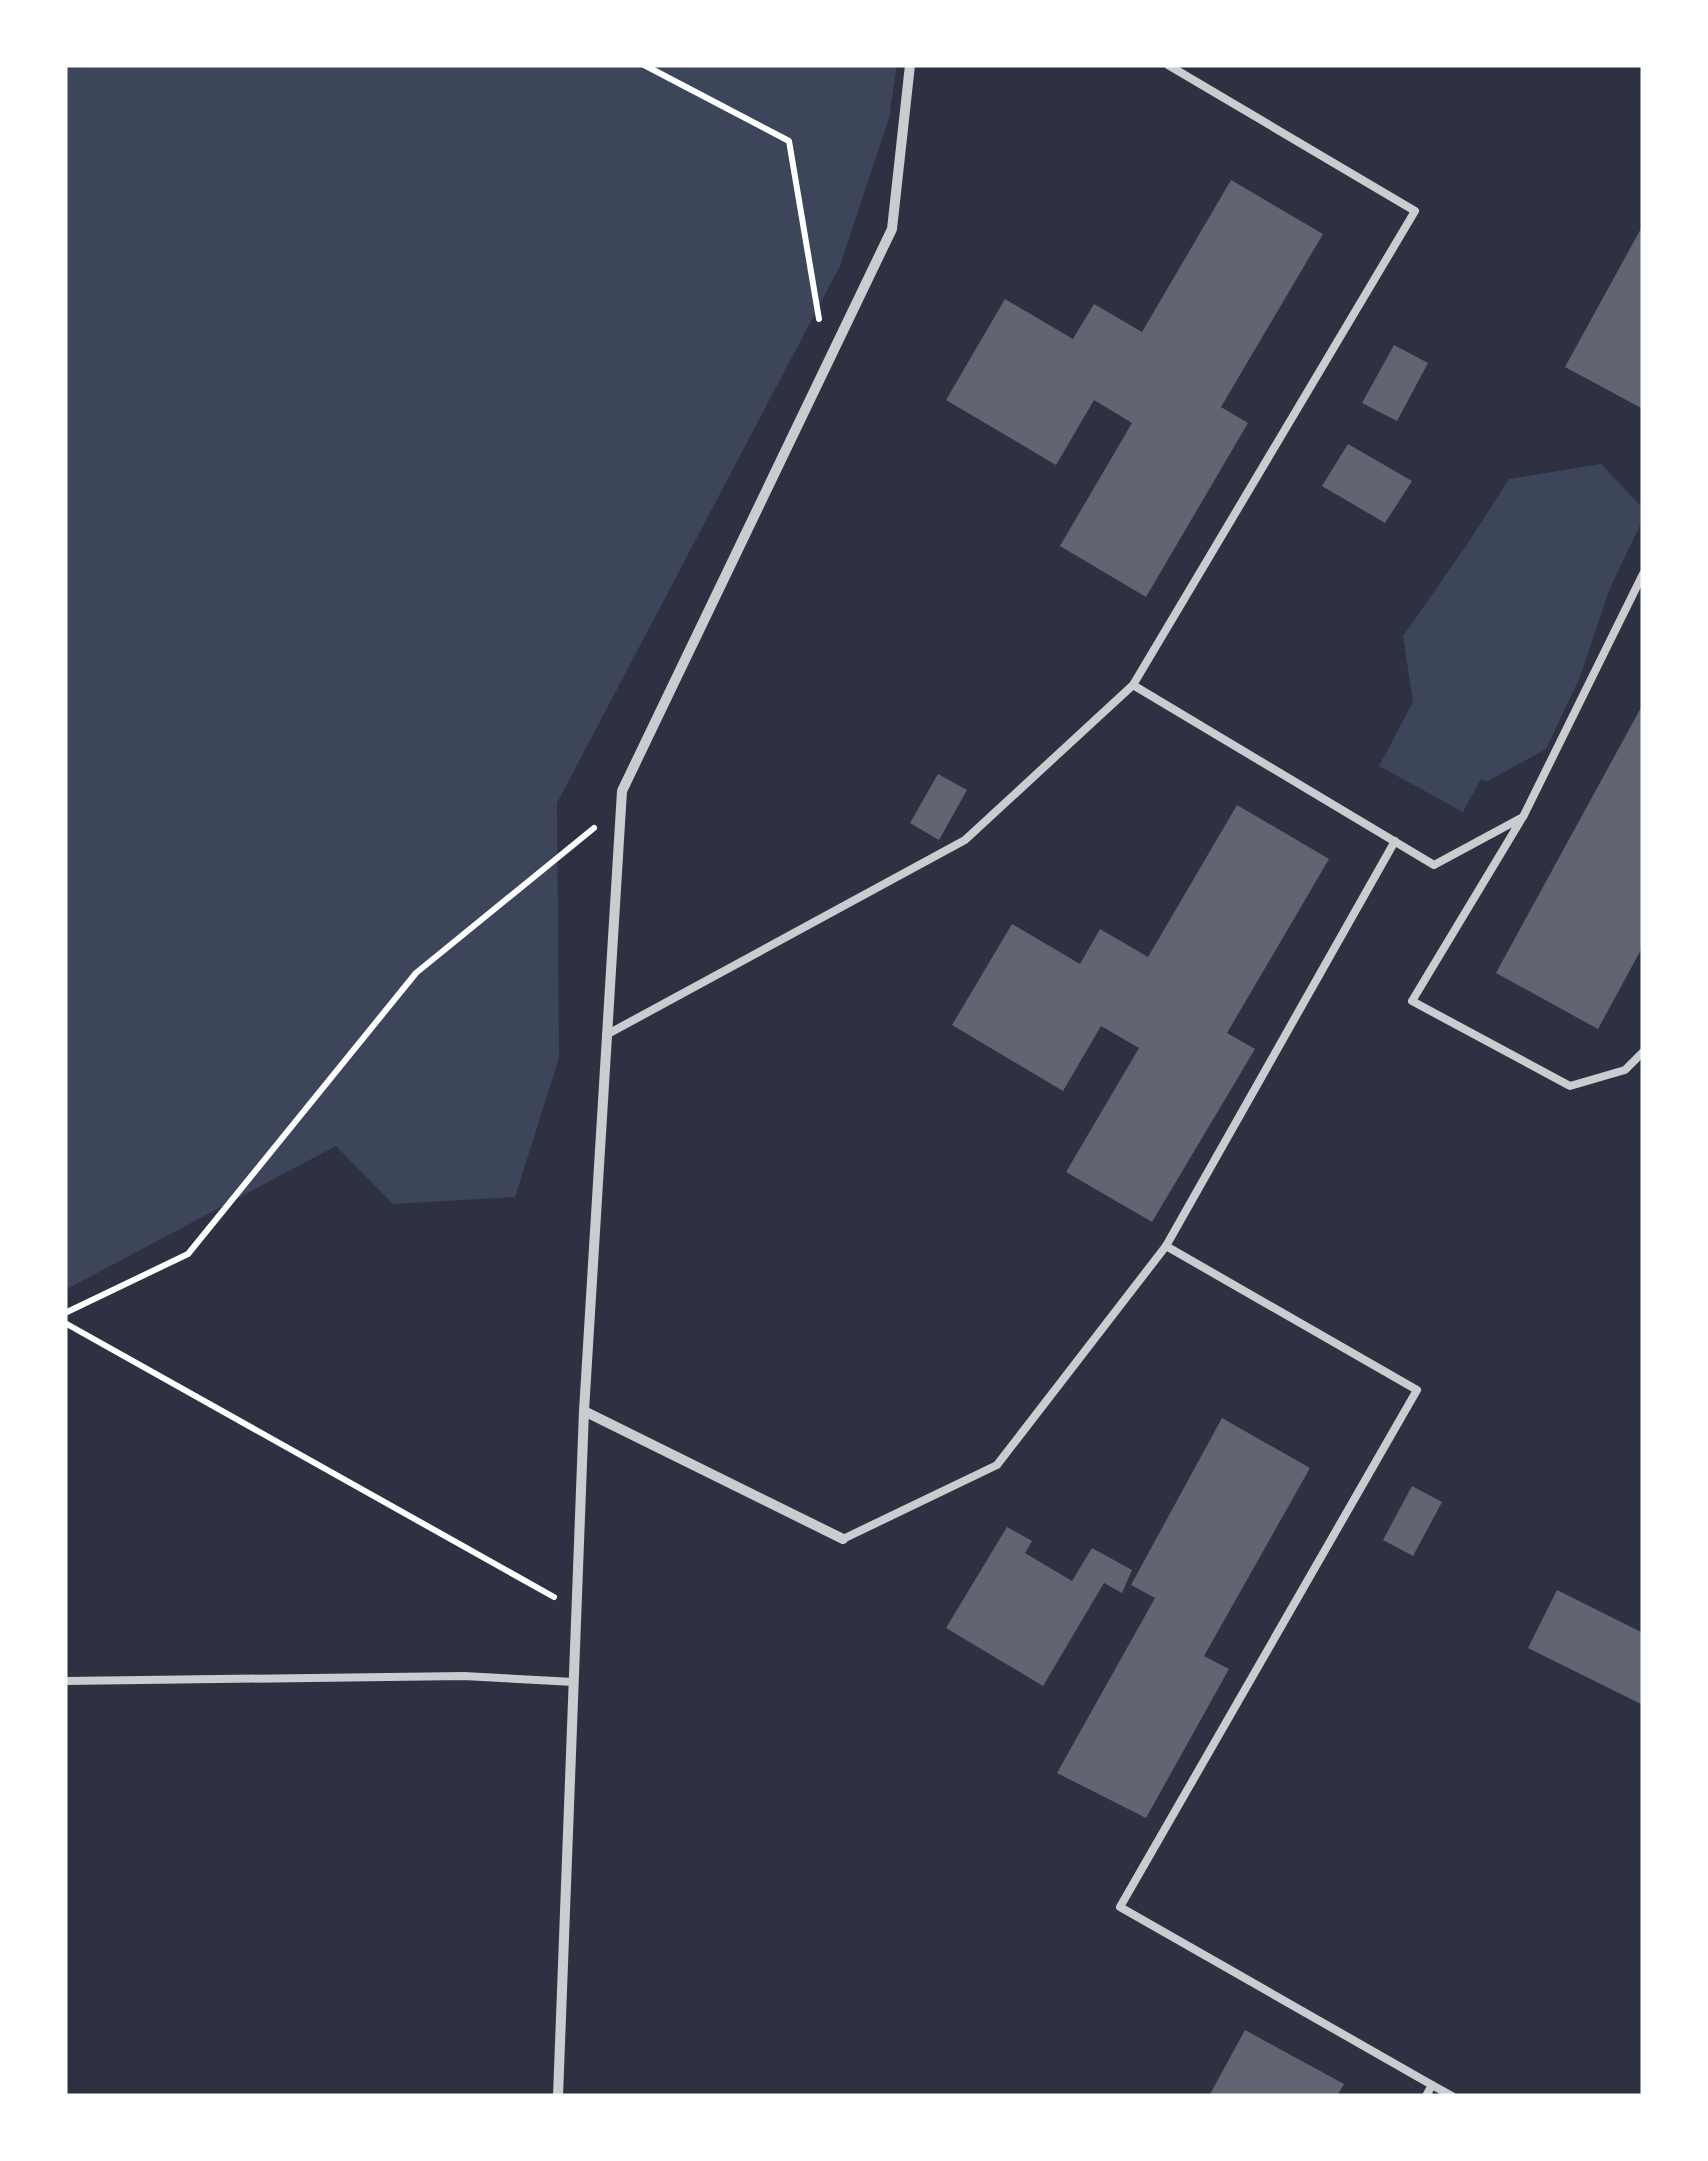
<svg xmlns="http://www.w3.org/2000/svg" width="1708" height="2161" viewBox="0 0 1708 2161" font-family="Commissioner,sans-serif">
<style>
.green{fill:#3c4559}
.building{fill:#626471}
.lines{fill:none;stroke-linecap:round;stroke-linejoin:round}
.path{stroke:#fff;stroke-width:6}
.service{stroke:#caccd0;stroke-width:8}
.minor{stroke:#caccd0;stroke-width:10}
</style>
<rect width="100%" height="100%" fill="#2d3142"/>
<g class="green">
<path d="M65,65H897L889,118L840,266L557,803L559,1058L515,1197L393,1204L336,1146L65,1290Z"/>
<path d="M1601,464L1643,508V519L1610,588L1580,677L1546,749L1486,782L1481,779L1463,812L1379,766L1413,702L1403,636L1468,543L1509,479Z"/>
</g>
<g class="building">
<path d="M1231,180L1323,234L1221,407L1248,423L1146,597L1060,546L1132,423L1094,400L1056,465L946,400L1005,299L1073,339L1094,304L1142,332Z"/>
<path d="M1643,225V409L1565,367Z"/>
<path d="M1394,345L1428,363L1397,421L1362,403Z"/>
<path d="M1348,444L1412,481L1385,523L1322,486Z"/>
<path d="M1643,704V946L1598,1029L1496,973Z"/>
<path d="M938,774L967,790L939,840L910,823Z"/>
<path d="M1237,805L1329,859L1227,1033L1255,1049L1152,1222L1066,1172L1139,1048L1101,1026L1063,1091L952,1025L1012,924L1080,964L1100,929L1148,957Z"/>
<path d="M1222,1418L1310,1468L1204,1656L1229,1669L1146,1818L1057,1773L1155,1598L1131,1585Z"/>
<path d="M1412,1486L1442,1502L1413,1556L1383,1540Z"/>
<path d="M1007,1527L1032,1541L1025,1553L1072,1581L1092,1548L1132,1570L1122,1593L1104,1583L1043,1686L946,1628Z"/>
<path d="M1557,1590L1643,1633V1705L1528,1648Z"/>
<path d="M1245,2030L1344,2084L1337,2096H1209Z"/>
</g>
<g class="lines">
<g class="path">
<path d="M644,65L789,141L819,319"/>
<path d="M65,1313L188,1254L416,973L594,828"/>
<path d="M65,1323L554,1597"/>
</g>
<g class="service">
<path d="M1133,685L1415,211L1168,65"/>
<path d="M1521,820L1412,1001L1570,1086L1625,1070L1643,1052"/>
<path d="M1395,841L1166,1246L1417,1390L1120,1907L1432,2085"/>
<path d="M606,1035L965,840L1133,685L1434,865L1523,817L1643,574"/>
<path d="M843,1539L997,1465L1166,1246"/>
<path d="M65,1681L464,1676L574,1682"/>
<path d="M1426,2096L1432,2085L1452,2096"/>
</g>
<g class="minor">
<path d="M584,1411L843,1539"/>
<path d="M558,2096L584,1411L622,791L892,229L910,65"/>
</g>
</g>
<rect width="1708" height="2161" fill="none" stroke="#ffffff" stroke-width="135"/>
</svg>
